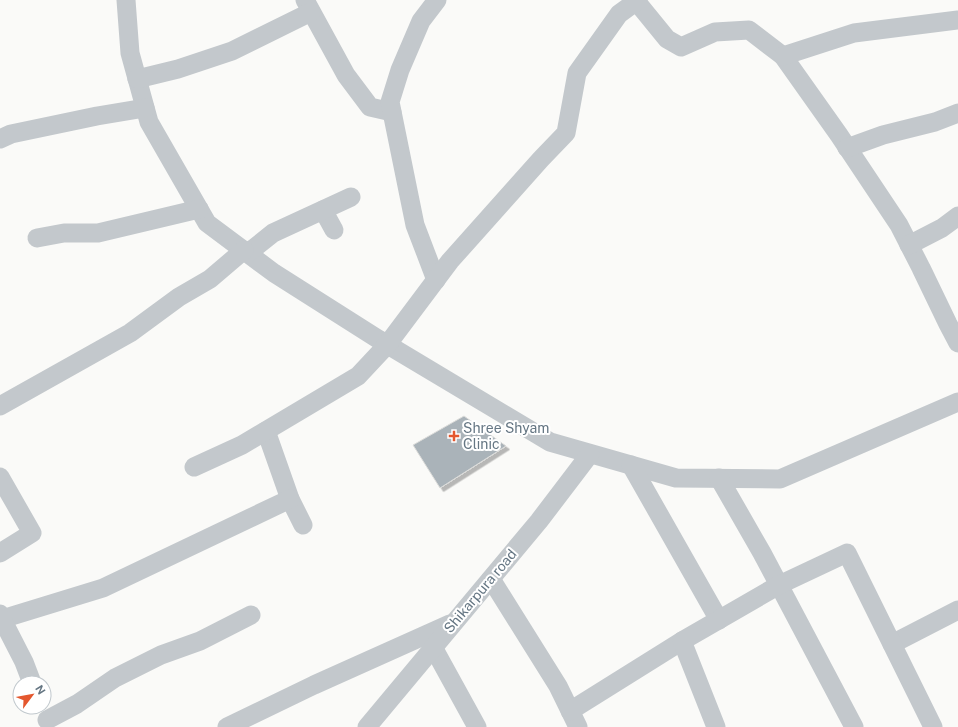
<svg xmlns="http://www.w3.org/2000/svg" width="958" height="727" viewBox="0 0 958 727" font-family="'Public Sans',sans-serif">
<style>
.building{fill:#aab3b9;stroke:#dcdcda;filter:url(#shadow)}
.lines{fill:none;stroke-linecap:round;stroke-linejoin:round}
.minor{stroke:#c3c8cc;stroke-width:19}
.poi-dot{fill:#e4572e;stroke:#fff;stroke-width:1.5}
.labels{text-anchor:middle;stroke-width:4;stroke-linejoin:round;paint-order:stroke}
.poi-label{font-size:14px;fill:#657683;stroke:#fff;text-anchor:start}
.street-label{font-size:14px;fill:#657683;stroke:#fff}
</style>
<defs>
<filter id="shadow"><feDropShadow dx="3.5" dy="3.5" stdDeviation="0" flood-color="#0004"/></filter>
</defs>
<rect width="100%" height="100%" fill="#fafaf8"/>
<path class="building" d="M464,416L506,446L440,488L413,445Z"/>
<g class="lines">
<g class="minor">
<path d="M126,0L130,53L149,122L207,223L274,273L378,339L550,442L676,478L780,479L958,402"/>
<path d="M305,0L346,75L370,107L392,112"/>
<path d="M636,1L667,39L681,47L715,32L749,30L783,56L839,135L899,225L921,268L948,324L958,343"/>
<path d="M783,56L854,33L958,20"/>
<path d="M137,79L178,69L232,51L311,12"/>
<path d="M0,139L11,134L97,116L145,108"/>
<path d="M847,148L883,135L935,122L958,113"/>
<path d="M323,210L334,230"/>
<path d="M37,238L64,233H98L199,209"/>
<path d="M909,245L942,228L958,216"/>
<path d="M248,253L273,233L351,197"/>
<path d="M436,280L415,225L390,102L400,70L421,21L437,0"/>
<path d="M0,406L130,333L179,297L210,279L244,250"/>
<path d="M266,431L290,499L303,525"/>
<path d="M631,465L719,620"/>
<path d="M194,467L242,445L358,376L387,345L450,261L541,159L566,133L577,73L619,14L638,0"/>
<path d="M0,477L32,533L0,553"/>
<path d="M719,478L762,553L854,727"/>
<path d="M491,579L558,686L578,727"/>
<path d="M0,614L2,619L103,588L290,499"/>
<path d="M2,619L24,662L32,683"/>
<path d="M892,644L958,610"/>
<path d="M433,647L477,727"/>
<path d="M570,711L682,641"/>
<path d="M47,720L77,704L115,678L161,655L200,641L251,615"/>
<path d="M227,727L314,685L450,624"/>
<path d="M367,727L539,521L590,454"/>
<path d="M716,727L682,641L779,585L847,553L933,727"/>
</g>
</g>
<path class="poi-dot" d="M452 430h4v4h4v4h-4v4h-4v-4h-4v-4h4z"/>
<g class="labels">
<g class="poi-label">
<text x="463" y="433">Shree Shyam<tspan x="463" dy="16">Clinic</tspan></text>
</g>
<g class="street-label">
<text transform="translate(480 591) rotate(-50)" y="5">Shikarpura road</text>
</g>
</g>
<g transform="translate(32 695) rotate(58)"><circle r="19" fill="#ffffff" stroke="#c1c8cd"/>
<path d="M0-3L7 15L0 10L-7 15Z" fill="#e4572e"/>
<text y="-6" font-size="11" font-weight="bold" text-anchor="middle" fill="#657683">N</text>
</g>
</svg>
